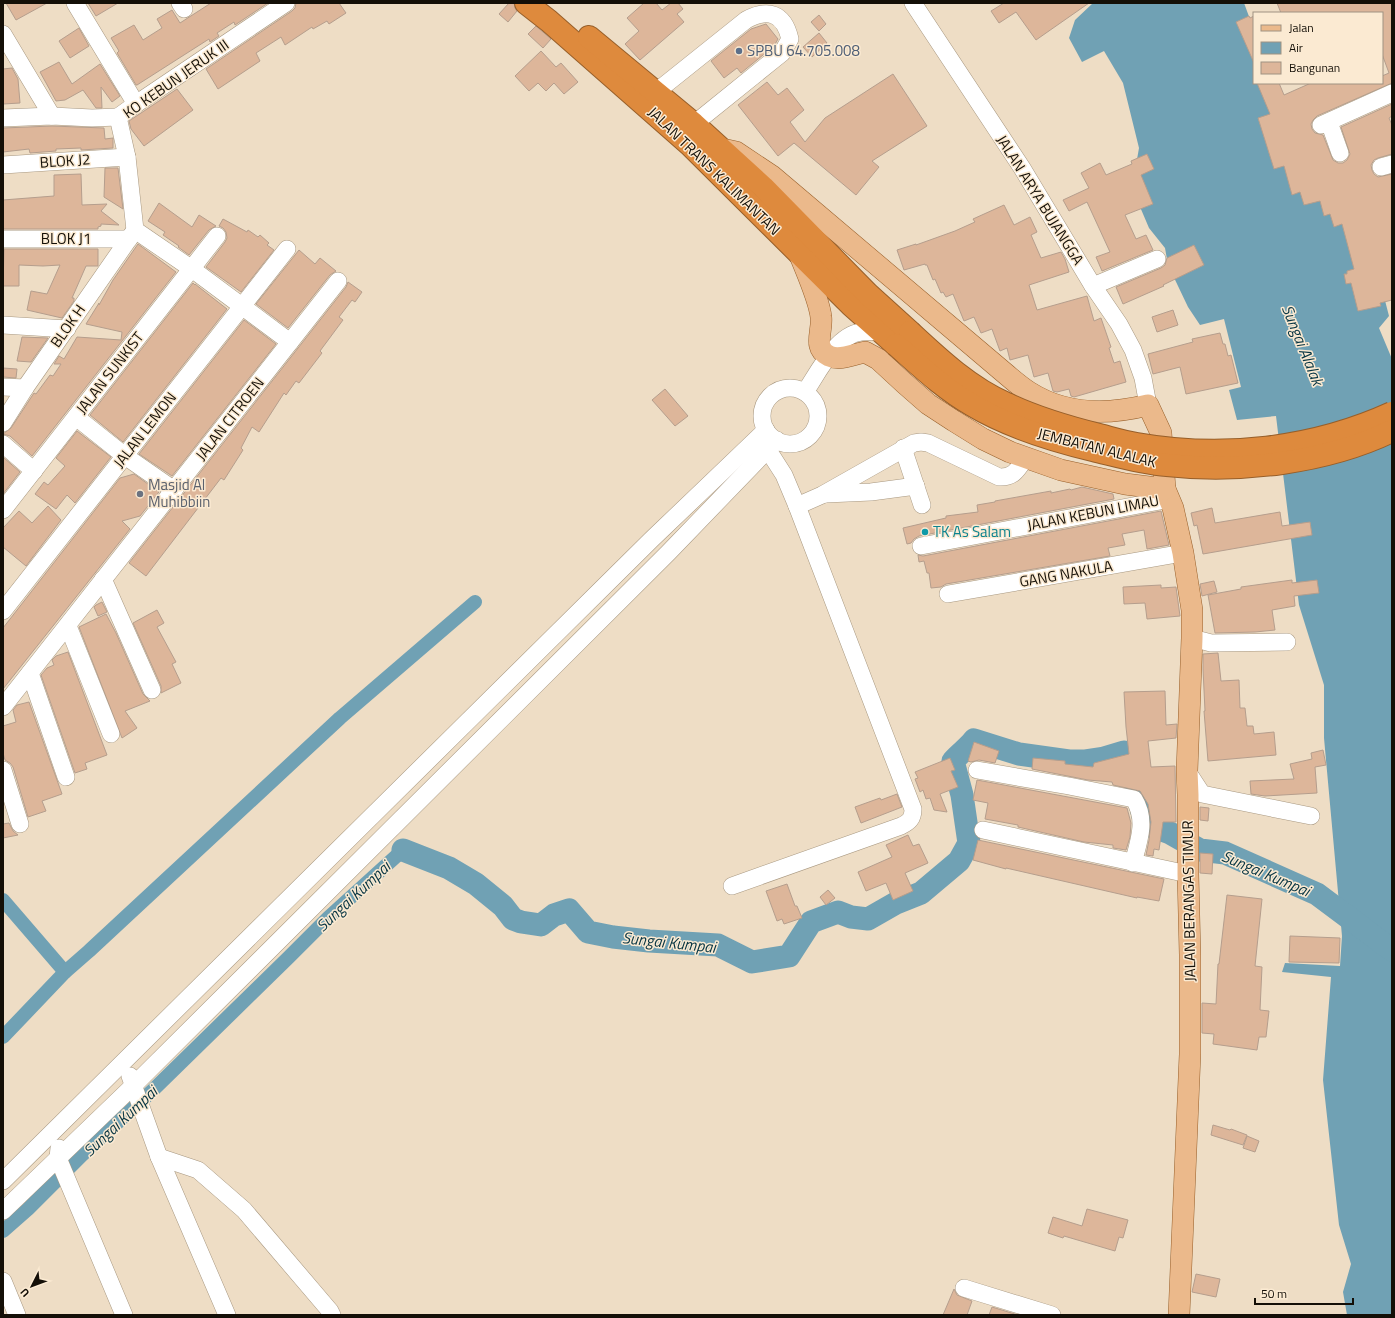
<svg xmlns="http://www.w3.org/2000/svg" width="1395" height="1318" viewBox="0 0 1395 1318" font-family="'Titillium Web',sans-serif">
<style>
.water{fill:#70a1b4}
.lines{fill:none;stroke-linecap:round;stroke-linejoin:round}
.canal{stroke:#70a1b4;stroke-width:14}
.river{stroke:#70a1b4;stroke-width:23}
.building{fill:#ddb69a;stroke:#b59e8d}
.minor-casing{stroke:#a89881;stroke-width:18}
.major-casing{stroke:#975f2a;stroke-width:22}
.highway-casing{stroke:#975f2a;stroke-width:24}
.minor{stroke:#fff;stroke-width:17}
.major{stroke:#ebb98b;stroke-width:21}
.highway{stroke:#de8a3d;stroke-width:22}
.highway-bridge-casing{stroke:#975f2a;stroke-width:24;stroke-linecap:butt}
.highway-bridge{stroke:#de8a3d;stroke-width:22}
.service-dot{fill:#5c6f8a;stroke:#fbead2;stroke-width:1.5}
.worship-dot{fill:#6b7280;stroke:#fbead2;stroke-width:1.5}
.culture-dot{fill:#0f9aa8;stroke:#fbead2;stroke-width:1.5}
.labels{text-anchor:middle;stroke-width:3;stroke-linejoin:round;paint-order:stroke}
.service-label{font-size:15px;fill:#4e5e75;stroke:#fbead2;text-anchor:start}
.street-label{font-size:15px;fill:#140f07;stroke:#fbead2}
.worship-label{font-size:15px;fill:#5b616d;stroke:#fbead2;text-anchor:start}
.culture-label{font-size:15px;fill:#0d838f;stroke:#fbead2;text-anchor:start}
.water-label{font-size:16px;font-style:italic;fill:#073543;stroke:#fbead2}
</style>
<rect width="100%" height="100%" fill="#eeddc5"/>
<path class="water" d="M1093,3H1244L1254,30V83H1277L1381,285L1389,316L1379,328L1392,359V1315H1347L1343,1292L1351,1264L1339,1225L1323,1080L1331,977L1282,972L1285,963L1340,966L1342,936L1324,738V685L1299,605L1276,416L1237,420L1229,390L1241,387L1224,319L1200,325L1188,307L1168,265L1165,248L1149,228L1132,188L1139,148L1123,83L1104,51L1082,62L1069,38L1075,20Z"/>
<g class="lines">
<g class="canal">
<path d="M3,900L65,972"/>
<path d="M3,1037L65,972L89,951L340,718L475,602"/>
<path d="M3,1231L28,1209L82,1155L152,1091L289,957L328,918L403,850"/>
</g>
<path class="river" d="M403,850L449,868L476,884L503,906L513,919L521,922L541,925L554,915L569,910L588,932L613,937L649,941L718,945L752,962L789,956L811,922L838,912L851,917L868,919L896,903L921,893L959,861L969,843L962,795L953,761C960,753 968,748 974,740L1019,754L1069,761H1084L1104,758L1124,752L1130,763L1145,824L1170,833L1200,850L1225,853L1317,894L1392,950"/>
</g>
<g class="building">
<path d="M6,3H47L16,20Z"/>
<path d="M88,3H118L96,16Z"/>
<path d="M211,3H268L235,25L234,22L217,33L219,36L210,42L209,39L137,85H136L117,53L119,51L111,38L134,25L143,40L162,28L157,19L172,10L180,23Z"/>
<path d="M296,3H339L346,13L329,24L327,21L313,29L312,27L285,45L281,37L256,53L260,61L218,89L206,69L292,11L295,8Z"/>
<path d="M509,3H514L515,8L517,11L508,22L499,14Z"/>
<path d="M644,3H656L662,10L671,3H678L683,9L677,14L684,22L640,60L625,44L639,31L627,18Z"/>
<path d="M1004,3H1089L1036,40L1016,12L999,23L991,11Z"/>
<path d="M1277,3H1392V83L1317,116L1313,120L1311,124L1312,129L1315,133L1323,135L1333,160L1338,163H1343L1347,160L1350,154L1341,127L1392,104V116L1389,118L1392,125V154L1378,158L1374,160L1371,165L1372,170L1374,174L1378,177L1392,174V300L1380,303L1381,306L1358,311L1351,283L1346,284L1344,274H1347V271L1354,269L1342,224L1334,227L1330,214L1324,216L1320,201L1304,205L1300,192L1292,195L1284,166L1274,169L1258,118L1270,114L1257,83H1279L1284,95L1311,83H1382V76L1389,73L1382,54V13H1281Z"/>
<path d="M819,15L826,24L819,31L811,22Z"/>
<path d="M1249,16L1250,18L1254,16V63L1236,22Z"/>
<path d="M766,24L778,39L774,46L741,73L737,68L724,78L711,61L751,29Z"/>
<path d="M536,26L551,39L543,48L528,34Z"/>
<path d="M79,28L89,46L70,58L59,41Z"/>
<path d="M819,33L827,43L812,57L803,47Z"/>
<path d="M541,51L556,67L561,63L578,82L564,94L554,83L546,91L538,83L529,91L515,76Z"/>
<path d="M59,62L72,84L100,64L120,96L112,102L101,87L102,108H96L83,90L65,100L56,101L40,72Z"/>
<path d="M12,68L18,79L20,103L3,104V69Z"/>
<path d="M893,74L927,126L872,161L879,167L856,195L794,143L778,156L738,105L767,82L778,95L787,88L804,110L790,122L805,142L825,118Z"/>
<path d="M177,89L193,110L144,146L131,129L129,121Z"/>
<path d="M52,126L104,128L105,139L113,138V148L81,150V148L56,149V151L30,153L29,149L3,152V128Z"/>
<path d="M1147,154L1154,169L1141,175L1153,204L1125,215L1136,239L1146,235L1153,250L1102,271L1096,257L1110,252L1087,202L1069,211L1063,200L1089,188L1081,173L1100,163L1106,175L1132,164L1131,161Z"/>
<path d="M105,168H118L123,209L104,197Z"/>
<path d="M81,174L82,205L107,204L101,211L119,225L101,224V226L98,227V229H3V200L54,196V175Z"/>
<path d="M159,203L192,227L199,215L216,226L209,230L189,255L178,247L179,246L163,235L165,232L148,221Z"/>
<path d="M1004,205L1014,225L1030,217L1037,232L1031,235L1041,258L1061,252L1065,259L1069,272L1029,285L1037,310L1087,296L1094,321L1101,318L1111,347L1109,348L1114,363L1120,361L1126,382L1074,397L1071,396L1069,389L1057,392L1053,391L1048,373L1034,377L1028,355L1010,360L1007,348L1000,351L992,329L981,333L974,317L964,321L953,294L946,297L943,292L941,293L935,279L933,280L927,265H925V264L904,270L897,250L916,244V245L955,231L975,222L973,219Z"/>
<path d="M223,219L247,232L248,230L258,237L260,235L269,243L267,245L274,250L241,292L206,267L225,242L227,238L226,232L223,228L219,226Z"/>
<path d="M138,244L176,272L32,456L10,436L3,434L11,428L34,393L36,394L50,375L53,376L61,364H54L59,356L64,359L77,337L121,340L122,332L86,324L99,303V305L113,280Z"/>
<path d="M1194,245L1204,265L1163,285L1164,286L1123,304L1116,287L1161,268L1165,265L1167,258Z"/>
<path d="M4,249H98V266H86L72,298H74V301L62,318L27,310L31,291L47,294L60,265L43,266L19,265V286H3Z"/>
<path d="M299,250L315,264L320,258L336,271L330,275L288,328L256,304Z"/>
<path d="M348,282L362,292L355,302L352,300L339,317L343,320L320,351L322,353L299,383L296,381L286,395L284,393L259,432L252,427L241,448L243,450L224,480L221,478L146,576L129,563L346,287Z"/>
<path d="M193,283L195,285V284L227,309L123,442L90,415Z"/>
<path d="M1173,310L1178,325L1157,332L1152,317Z"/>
<path d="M244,320L276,344L172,476L139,454Z"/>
<path d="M1220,333L1223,344H1225L1228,356L1231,355L1238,383L1186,394L1180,367L1153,374L1148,354L1193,342L1192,339Z"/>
<path d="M22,337L48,338L31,362L17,361Z"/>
<path d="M3,368L17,369L16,378L3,377Z"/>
<path d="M665,389L688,416L675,426L652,400Z"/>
<path d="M77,431L111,457L75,503L67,495L56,509L35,494L44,482L48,485L65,466L56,458Z"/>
<path d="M3,457L20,472L3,494Z"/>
<path d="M134,474L159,492L140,516L122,521L130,529L3,689V628L120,478Z"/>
<path d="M1082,487L1113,494L1114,499L919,536L914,539L911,543L907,544L903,528L946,518V516L978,512L977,505L995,502V501L1051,491V493L1070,489L1071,490Z"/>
<path d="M48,506L61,520L26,566L3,547V528L19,511L32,523Z"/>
<path d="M1212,508L1215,523L1280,512L1282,526L1310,522L1312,535L1203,554L1197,525L1194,526L1191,513Z"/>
<path d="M1161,511L1169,545L1147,549L1144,530L1122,534L1125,545L1108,548L1110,556L946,584L941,587L931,588L929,573H927L924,561L919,562L918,555L923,556Z"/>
<path d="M1292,580V583L1317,580L1319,593L1294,596L1295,606L1272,610L1275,630L1255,632L1215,633L1208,595L1241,589V587Z"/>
<path d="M1214,581L1217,592L1202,596L1200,584Z"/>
<path d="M1161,585V588L1176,587L1180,616L1147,619L1145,603L1124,604L1123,587Z"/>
<path d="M102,602L107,612L98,616L94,607L96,605Z"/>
<path d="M157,610L164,623L157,627L176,662L172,664L181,683L161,693V686L133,623Z"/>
<path d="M106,614L116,633L143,694L150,701L125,711L137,728L122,738L79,627Z"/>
<path d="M68,652L107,755L85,763L87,769L75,773L41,675L47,668L54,665L52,660L56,656Z"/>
<path d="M1218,653L1221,681L1239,680L1240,708H1245L1247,726H1253L1254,734L1274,732L1276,755L1208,761L1204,711H1205L1203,669V654Z"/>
<path d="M1165,691L1166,725L1177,724L1176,738L1148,741L1151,767L1175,766L1176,822H1163L1159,850L1154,849L1153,856L1146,855L1149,840L1151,822L1148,804L1140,791L1113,785L1112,782L1088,780L1032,769L1033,758L1065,761V764L1093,767L1094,763L1129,754L1126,727L1124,692Z"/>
<path d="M29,702L62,794L42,801L46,811L28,817L13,767L10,763L5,760L3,753V726L16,722L13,710L17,705Z"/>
<path d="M974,742L999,751L995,763L979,760L971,762L968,761Z"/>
<path d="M1323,750L1326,765L1315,767L1317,793L1265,796L1251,794L1250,781L1294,779L1290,764L1312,759L1311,753Z"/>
<path d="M950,758L955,770L951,771L958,787L940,794L947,812L934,810L930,798L926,799L923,790L920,792L915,779L918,778L915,772Z"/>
<path d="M977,780L1127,808L1131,823L1130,837L1126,850L1113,848V845L1084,842L1018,827V825L985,819L988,803L973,800Z"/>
<path d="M897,794L902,807L861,823L855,807L880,798L881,800Z"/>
<path d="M1200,807L1209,808L1208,821L1200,820Z"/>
<path d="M9,823L13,831L18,835L3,838V824Z"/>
<path d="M908,835L913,846L919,844L928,863L905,873L913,891L893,900L886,883L866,891L858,872L892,857L886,845Z"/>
<path d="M978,840L1164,879L1159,901L1137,897V898L1006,868V869L973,860Z"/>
<path d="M1200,853L1213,854L1212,874L1200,873Z"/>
<path d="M787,884L795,906H797L802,918L784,924L782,919L777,921L766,891Z"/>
<path d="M828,890L835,898L826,905L820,897Z"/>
<path d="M1227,895L1262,899L1255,966L1262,967L1260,1010L1269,1011L1266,1037H1259L1257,1050L1213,1044L1214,1034L1202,1033V1003L1216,1004L1218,964H1219Z"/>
<path d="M1290,936L1340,938L1339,963L1289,962Z"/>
<path d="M1213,1125L1230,1130L1231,1129L1247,1135L1243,1145L1211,1135Z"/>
<path d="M1247,1136L1259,1141L1255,1152L1243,1148Z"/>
<path d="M1087,1209L1128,1220L1123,1238L1119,1237L1115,1251L1064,1236L1063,1238L1048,1233L1053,1217L1082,1226Z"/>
<path d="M1196,1274L1220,1279L1216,1297L1192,1292Z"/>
<path d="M954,1289L957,1295L972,1301L967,1315H943Z"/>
<path d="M992,1307L1018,1315H989Z"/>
</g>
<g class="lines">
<g class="minor-casing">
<g id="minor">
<path d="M75,3L136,104"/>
<path d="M180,3L184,9"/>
<path d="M913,3L1022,168L1093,286L1119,324L1133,350L1143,378L1148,405"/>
<path d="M3,34L52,116"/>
<path d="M656,92L746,20C768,8 784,13 790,39L782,53L772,61L694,124"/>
<path d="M118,117L127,157L135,230L192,269L290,342"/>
<path d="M118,117L136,104L286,3"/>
<path d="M3,118L52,116L92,118L118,117"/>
<path d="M1329,122L1340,153"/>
<path d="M1321,125L1392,93"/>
<path d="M3,165L127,157"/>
<path d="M1381,167L1392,164"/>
<path d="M3,239H129"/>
<path d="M1093,286L1157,259"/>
<path d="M3,325L67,329"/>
<path d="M3,387L25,388"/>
<circle cx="790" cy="416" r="28"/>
<path d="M805,392C818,373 836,335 861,332C867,331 874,332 880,332"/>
<path d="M76,417L125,456L174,490"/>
<path d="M3,423L25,388L135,230"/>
<path d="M3,444L34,471"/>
<path d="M903,448L922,505"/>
<path d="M826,494L871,492L916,486"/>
<path d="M797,506L822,495L914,443L921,442L928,443L999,477C1014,478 1018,469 1026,457"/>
<path d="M3,510L217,236"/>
<path d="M921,546L1170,499"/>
<path d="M103,579L152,690"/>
<path d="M948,594L1183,553"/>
<path d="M3,611L287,249"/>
<path d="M68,626L111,734"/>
<path d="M1192,638L1211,643L1287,642"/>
<path d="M30,673L66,777"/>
<path d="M3,707L338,281"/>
<path d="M3,770L20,824"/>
<path d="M977,770L1069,786L1134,799C1147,820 1139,841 1133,863"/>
<path d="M1187,771L1202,794L1311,816"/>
<path d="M983,830L1188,874"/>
<path d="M732,886L901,826C909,822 913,819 913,809L797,506L784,475L768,450"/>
<path d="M130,1076L159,1157L227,1315"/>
<path d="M59,1148L58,1158L124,1315"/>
<path d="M159,1157L198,1170L244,1210L330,1311L332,1315"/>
<path d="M3,1181L653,538L766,430"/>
<path d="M3,1211L133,1086L668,553L777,440"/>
<path d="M3,1281L17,1315"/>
<path d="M964,1288L1052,1315"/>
</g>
</g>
<g class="major-casing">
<g id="major">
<path d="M727,150L736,152L772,176L1007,375C1014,381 1021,387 1029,392C1065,415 1108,415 1148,405L1161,433L1165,489L1173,508L1183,553L1192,610V638L1187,771L1188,795V874L1190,955V1054L1179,1315"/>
<path d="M799,253C806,271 819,299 821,317C823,331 812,348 829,356C840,361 854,354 865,352L878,359L904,383L928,404L954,421L983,439L1010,452L1061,470L1125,484L1165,489"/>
</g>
</g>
<g class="highway-casing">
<g id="highway">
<path d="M526,3L549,21L690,145L851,305L896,345"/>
<path d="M589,37L694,124L763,187L868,294L910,332"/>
</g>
</g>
<use href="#minor" class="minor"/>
<use href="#major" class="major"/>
<use href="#highway" class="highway"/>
<g class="highway-bridge-casing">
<g id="highway-bridge">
<path d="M910,332C939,359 970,388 1007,404C1036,418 1067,427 1099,435C1111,438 1124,442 1137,444C1222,459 1313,449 1392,413"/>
<path d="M896,345C920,366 944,389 972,405C1009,427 1051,440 1093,450C1118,456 1142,463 1167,465C1239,473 1326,463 1392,431"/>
</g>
</g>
<use href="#highway-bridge" class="highway-bridge"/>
</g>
<circle class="service-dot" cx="739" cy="51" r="4"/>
<circle class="worship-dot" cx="140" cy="494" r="4"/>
<circle class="culture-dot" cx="925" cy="532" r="4"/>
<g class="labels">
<g class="service-label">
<text x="747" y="56">SPBU 64.705.008</text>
</g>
<g class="street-label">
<text transform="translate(176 79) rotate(-35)" y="5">KO KEBUN JERUK III</text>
<text transform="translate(65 161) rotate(-4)" y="5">BLOK J2</text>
<text transform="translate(714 171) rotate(44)" y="5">JALAN TRANS KALIMANTAN</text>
<text transform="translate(1040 200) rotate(58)" y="5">JALAN ARYA BUJANGGA</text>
<text x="66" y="244">BLOK J1</text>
<text transform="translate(68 326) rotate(-55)" y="5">BLOK H</text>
<text transform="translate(110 373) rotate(-52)" y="5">JALAN SUNKIST</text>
<text transform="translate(230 419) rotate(-52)" y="5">JALAN CITROEN</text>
<text transform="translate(145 430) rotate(-52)" y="5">JALAN LEMON</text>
<text transform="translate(1097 448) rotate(14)" y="5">JEMBATAN ALALAK</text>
<text transform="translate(1093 513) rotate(-11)" y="5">JALAN KEBUN LIMAU</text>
<text transform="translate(1066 574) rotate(-10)" y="5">GANG NAKULA</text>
<text transform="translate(1189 901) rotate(-91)" y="5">JALAN BERANGAS TIMUR</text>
</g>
<g class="worship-label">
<text x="148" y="490">Masjid Al<tspan x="148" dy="17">Muhibbiin</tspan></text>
</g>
<g class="culture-label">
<text x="933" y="537">TK As Salam</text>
</g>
<g class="water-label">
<text transform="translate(1303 345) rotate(68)" y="6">Sungai Alalak</text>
<text transform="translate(1266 873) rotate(23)" y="6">Sungai Kumpai</text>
<text transform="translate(353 896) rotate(-43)" y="6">Sungai Kumpai</text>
<text transform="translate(669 942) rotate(6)" y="6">Sungai Kumpai</text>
<text transform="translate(120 1121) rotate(-43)" y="6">Sungai Kumpai</text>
</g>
</g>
<rect width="1395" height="1318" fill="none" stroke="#140f07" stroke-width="8"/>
<rect x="1253" y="12" width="130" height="72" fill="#fbead2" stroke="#9f9281"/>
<rect x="1261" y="25" width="20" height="6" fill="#ebb98b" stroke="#9f9281"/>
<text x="1289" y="32" font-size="12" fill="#140f07">Jalan</text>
<rect x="1261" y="42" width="20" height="12" fill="#70a1b4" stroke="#9f9281"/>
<text x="1289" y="52" font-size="12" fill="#140f07">Air</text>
<rect x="1261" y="62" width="20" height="12" fill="#ddb69a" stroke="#9f9281"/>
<text x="1289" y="72" font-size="12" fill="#140f07">Bangunan</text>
<g transform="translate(32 1286) rotate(228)" stroke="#fbead2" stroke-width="3" paint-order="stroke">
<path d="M0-3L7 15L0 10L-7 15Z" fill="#140f07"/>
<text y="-6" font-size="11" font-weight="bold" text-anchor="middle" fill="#140f07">U</text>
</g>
<path d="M1255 1298v6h98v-6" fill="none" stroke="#140f07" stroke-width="2"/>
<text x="1261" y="1298" font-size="12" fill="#140f07" stroke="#fbead2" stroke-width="3" paint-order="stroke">50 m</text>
</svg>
